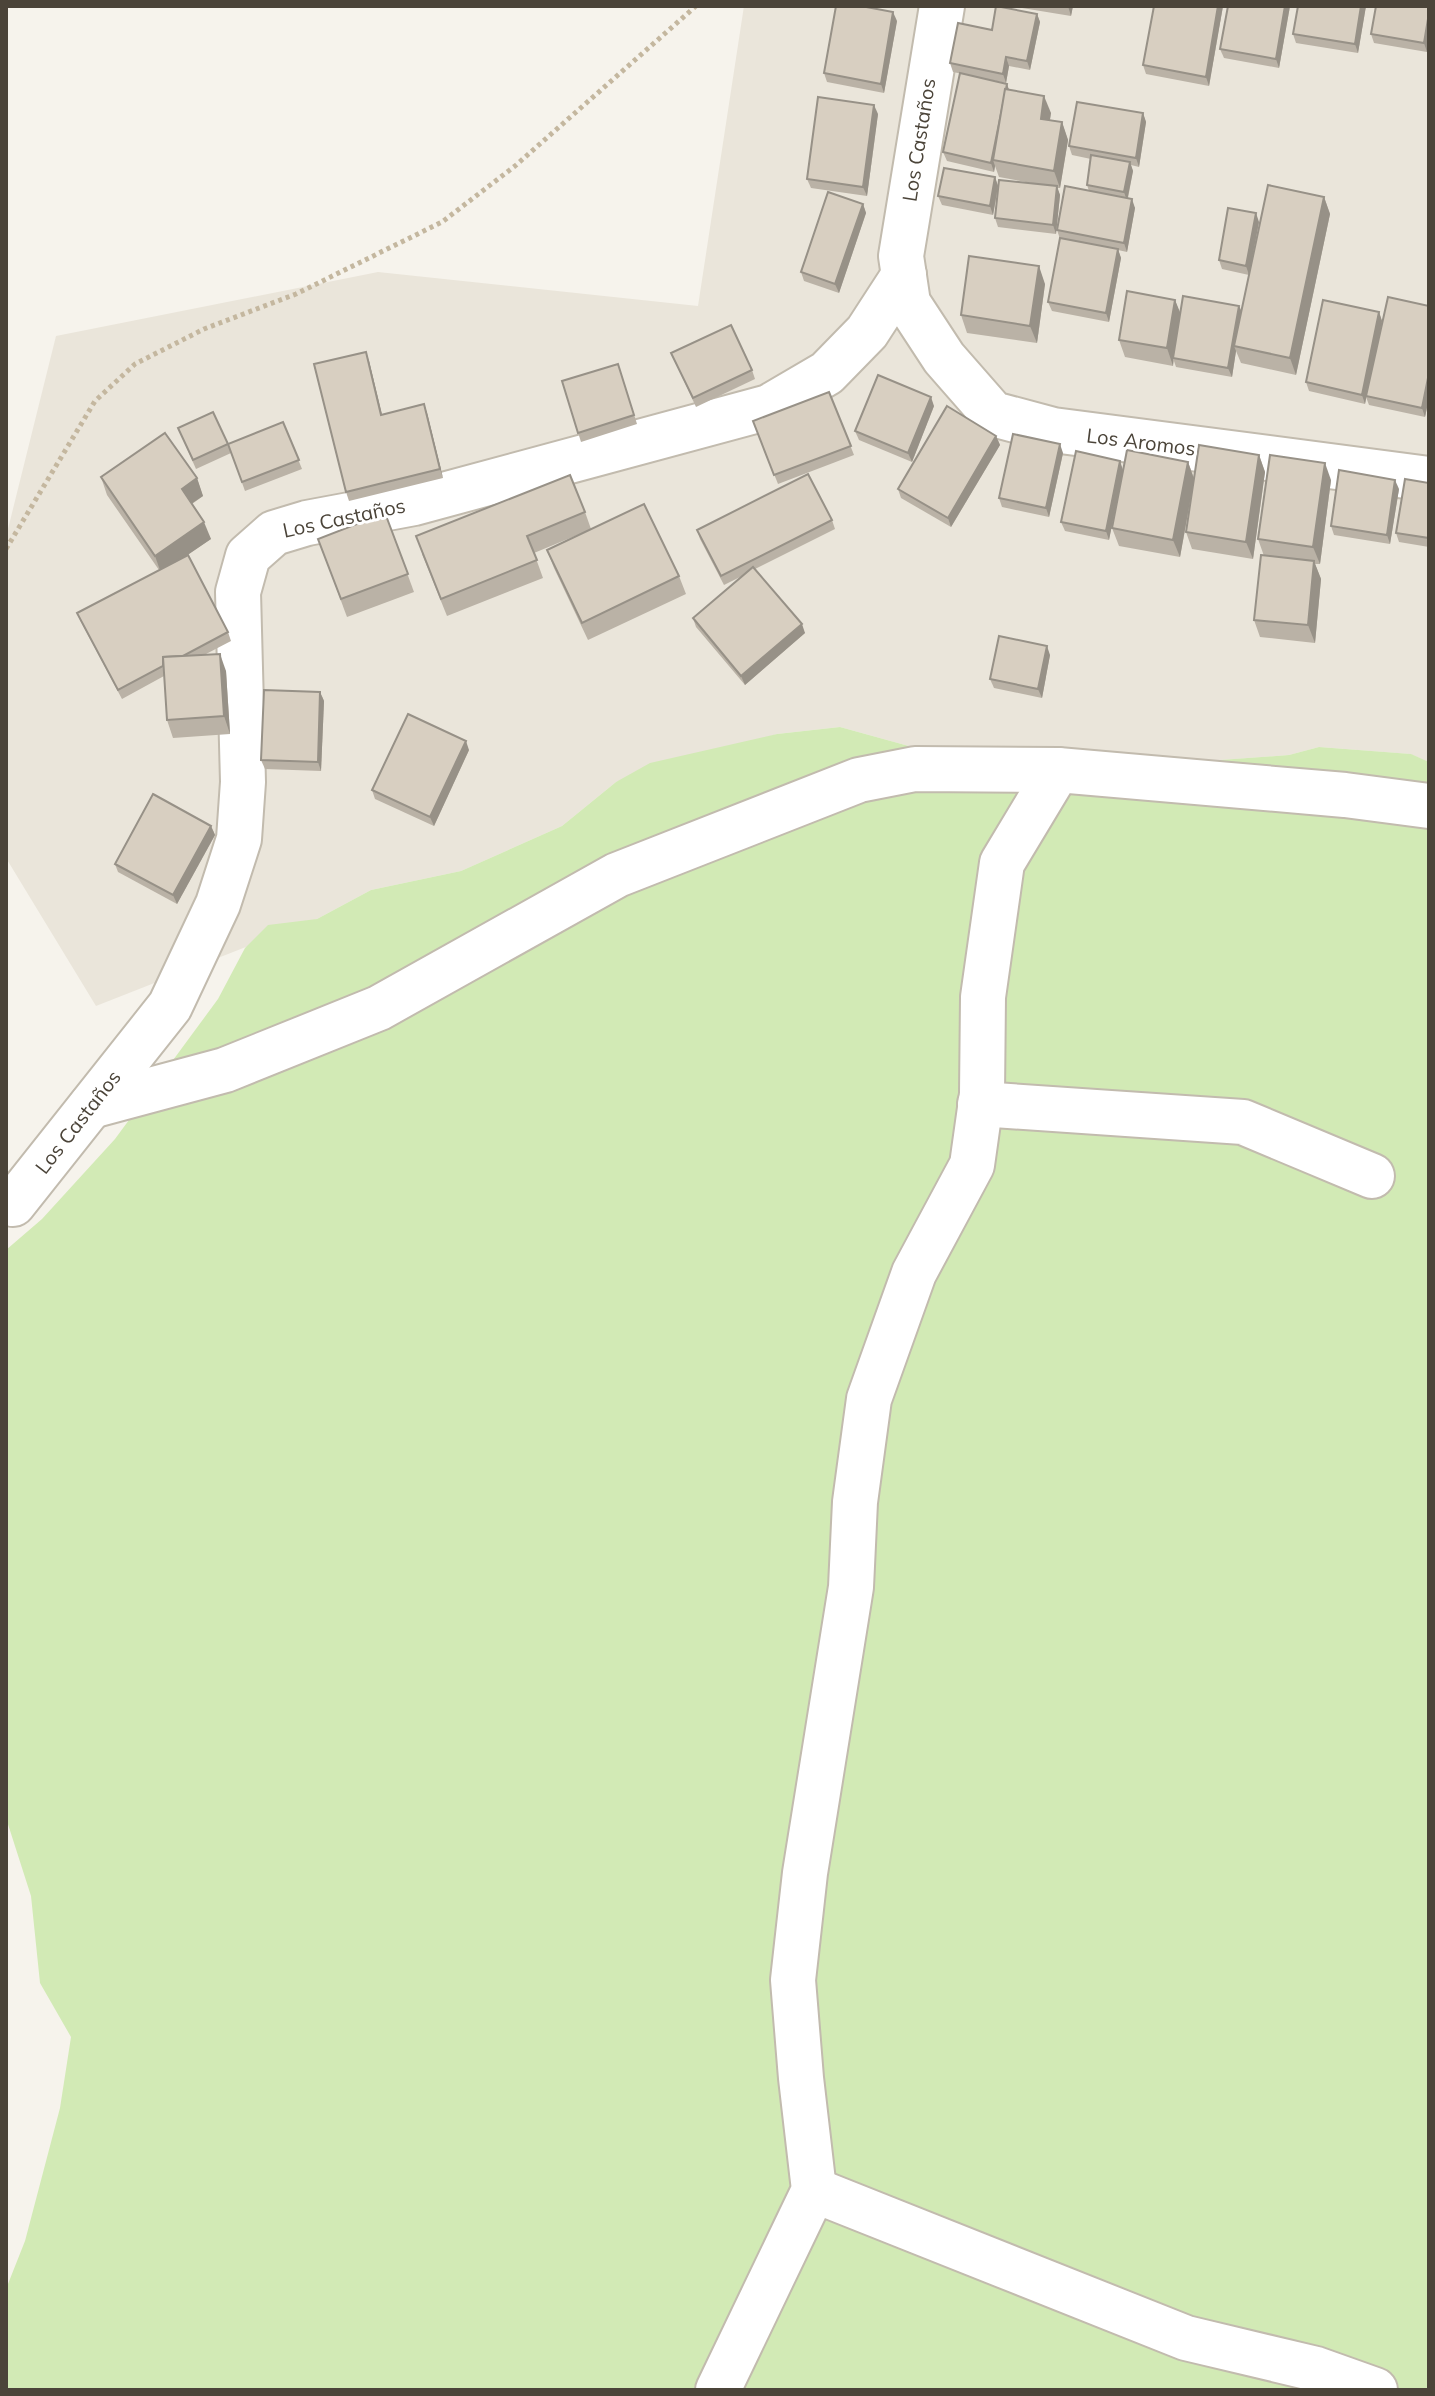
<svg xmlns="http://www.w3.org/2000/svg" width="1435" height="2396" viewBox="0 0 1435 2396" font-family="Mulish,sans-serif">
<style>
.residential{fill:#eae5da}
.green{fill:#d2eab5}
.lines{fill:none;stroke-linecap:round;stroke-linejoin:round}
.street-casing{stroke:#c2bbae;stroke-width:48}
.path{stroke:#c4b79f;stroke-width:5;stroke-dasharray:4 4;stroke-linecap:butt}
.street{stroke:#fff;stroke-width:44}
.wall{fill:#bab2a6}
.shaded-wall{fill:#979187}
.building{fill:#d8cfc1;stroke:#979187;stroke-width:2}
.labels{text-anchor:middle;stroke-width:6;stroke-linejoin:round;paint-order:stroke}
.street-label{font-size:20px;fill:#4b4439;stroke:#fff}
</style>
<rect width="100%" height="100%" fill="#f6f3ec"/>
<path class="residential" d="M744,6H1429V762L1410,754L1319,747L1289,755L1151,765L934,753L840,727L777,734L616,782L562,826L461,871L371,890L317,919L96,1006L6,858V537L56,336L378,272L698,306Z"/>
<path class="green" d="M840,727L934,753L1151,765L1289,755L1319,747L1411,754L1429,762V2390H6V2289L25,2241L60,2108L71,2037L40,1983L31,1896L6,1818V1250L42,1219L115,1139L218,999L245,948L268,925L317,919L371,890L461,871L562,826L616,782L650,763L777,734Z"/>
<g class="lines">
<g class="street-casing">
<g id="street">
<path d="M942,6L901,256L908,303L944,358L993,414L1053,430L1429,479"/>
<path d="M980,1104L1243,1122L1372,1176"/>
<path d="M91,1106L225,1070L379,1008L617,875L859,780L915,769L1058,770L1345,795L1429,806"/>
<path d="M13,1204L170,1006L218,904L239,839L243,782L238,592L248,556L274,533L307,523L414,503L769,407L827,373L867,332L904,275"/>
<path d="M814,2190L1186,2338L1316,2369L1375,2390"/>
<path d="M718,2390L814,2190L801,2078L793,1980L805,1873L851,1587L855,1502L869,1399L914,1273L972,1165L982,1094L983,997L1002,863L1058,770"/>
</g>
</g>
<path class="path" d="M6,549L95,401L135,364L204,329L296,294L442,222L515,166L696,6"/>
<use href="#street" class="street"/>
</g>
<g class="wall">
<path d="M1010,6H1073L1071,16Z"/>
<path d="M1223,6L1209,86L1146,74L1143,65Z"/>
<path d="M1290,6L1279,68L1224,58L1220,49Z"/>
<path d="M1298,6H1366L1358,53L1296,43L1293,34Z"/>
<path d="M1429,6V40L1427,52L1374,43L1371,34Z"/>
<path d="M1037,14L1040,22L1030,70L1009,66L1006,83L953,72L950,63L992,30Z"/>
<path d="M897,21L884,93L827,82L824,73Z"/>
<path d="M1007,84L1009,90L1051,113L1050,120L1062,122L1068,140L1060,188H1057L1060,195L1056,234L998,227L995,218L998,189L993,215L942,205L938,196L995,177L998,186L1037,184L999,177L995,166L994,172L947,161L943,152Z"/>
<path d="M1143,113L1146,122L1139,167L1131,165L1133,171L1128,198L1135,208L1127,252L1118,250L1121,258L1109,322L1052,311L1048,302L1060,239L1057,230L1089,191L1087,185L1091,159L1072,155L1069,146Z"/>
<path d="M878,114L867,196L811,188L807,179Z"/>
<path d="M1324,197L1330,214L1296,375L1241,363L1236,351L1232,377L1176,367L1174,361L1173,366L1125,357L1119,340L1175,300L1180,314L1239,306L1242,312Z"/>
<path d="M863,204L866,213L839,293L804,281L801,272Z"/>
<path d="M1259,222L1249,275L1222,269L1219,260Z"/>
<path d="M1045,284L1037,343L967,333L961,315Z"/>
<path d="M1429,306V398L1425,417L1369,405L1366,397L1365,404L1309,391L1306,382L1379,312L1382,321Z"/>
<path d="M671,353L752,370L755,379L696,407Z"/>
<path d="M369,361L382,414L427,413L443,478L349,501L346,492Z"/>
<path d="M618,364L637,424L581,442L562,381Z"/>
<path d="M829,392L854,455L778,484L753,421Z"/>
<path d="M934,406L912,462L859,440L855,431Z"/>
<path d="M283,422L302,469L245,491L228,444Z"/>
<path d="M178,428L228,444L231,453L196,469Z"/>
<path d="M996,436L1000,445L951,527L901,498L898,489Z"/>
<path d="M1063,453L1049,517L1002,507L999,498Z"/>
<path d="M1259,455L1265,472L1253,559L1192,549L1186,532L1191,498L1180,557L1119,546L1112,528L1188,462L1194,478Z"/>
<path d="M1123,470L1109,540L1065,531L1061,522Z"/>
<path d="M101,477L197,478L203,496L192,504L211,539L186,556L228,632L231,641L206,654L226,671L230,734L173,738L167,720L164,676L122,699L81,622L77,613L159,570L107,495Z"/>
<path d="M1331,480L1320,564H1315L1321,579L1315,643L1260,637L1254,620L1264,556L1258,539Z"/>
<path d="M1429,483V547L1399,542L1396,533Z"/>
<path d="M1399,489L1390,544L1334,535L1331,526Z"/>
<path d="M585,512L591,529L679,576L686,594L588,640L554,568L547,550L587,531L534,553L543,578L447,616L422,554Z"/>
<path d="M385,513L414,592L347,617L318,539Z"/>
<path d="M832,520L835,529L755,569L805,633L745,685L696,627L693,618L744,575L724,585L700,539L697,530Z"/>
<path d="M1050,655L1042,698L994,688L990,679Z"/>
<path d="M320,692L324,701L321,771L265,769L261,760Z"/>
<path d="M469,750L434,826L375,799L372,790Z"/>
<path d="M211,826L215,835L177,904L118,872L115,864Z"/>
</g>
<g class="shaded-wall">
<path d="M1068,6H1073L1071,16Z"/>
<path d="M1218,6H1223L1209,86L1206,77Z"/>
<path d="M1285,6H1290L1279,68L1276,59Z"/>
<path d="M1361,6H1366L1358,53L1355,44Z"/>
<path d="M893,12L897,21L884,93L881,84Z"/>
<path d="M1429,13V40L1427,52L1424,43Z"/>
<path d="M1037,14L1040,22L1030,70L1027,61Z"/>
<path d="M1006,57L1009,66L1006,83L1003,74Z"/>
<path d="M1007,84L1010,93L993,160L995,166L994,172L991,163Z"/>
<path d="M1044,96L1051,113L1047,136L1041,119Z"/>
<path d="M874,105L878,114L867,196L863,187Z"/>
<path d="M1143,113L1146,122L1139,167L1136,158Z"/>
<path d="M1062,122L1068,140L1060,188L1054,171Z"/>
<path d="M1130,162L1133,171L1127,201L1124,192Z"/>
<path d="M995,177L998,186L993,215L990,206Z"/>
<path d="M1057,186L1060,195L1056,234L1053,225Z"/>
<path d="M1324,197L1330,214L1296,375L1290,358Z"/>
<path d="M1132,199L1135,208L1127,252L1124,243Z"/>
<path d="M863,204L866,213L839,293L835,284Z"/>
<path d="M1256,213L1259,222L1249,275L1246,266Z"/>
<path d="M1118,249L1121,258L1109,322L1106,313Z"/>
<path d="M1039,266L1045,284L1037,343L1030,326Z"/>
<path d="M1175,300L1182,317L1173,358V366L1167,348Z"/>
<path d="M1239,306L1243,315L1234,346L1236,351L1232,377L1228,368Z"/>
<path d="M1379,312L1382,321L1365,404L1362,395Z"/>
<path d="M366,352L369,361L384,424L381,415Z"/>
<path d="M1429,373V398L1425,417L1422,408Z"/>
<path d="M931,397L934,406L912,462L908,453Z"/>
<path d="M424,404L427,413L443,478L440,469Z"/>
<path d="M996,436L1000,445L951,527L948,518Z"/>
<path d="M1060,444L1063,453L1049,517L1046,508Z"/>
<path d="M1259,455L1265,472L1253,559L1246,542Z"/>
<path d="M1120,461L1123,470L1109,540L1106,531Z"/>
<path d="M1188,462L1194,479L1180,557L1173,540Z"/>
<path d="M1325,463L1331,480L1320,564L1313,547Z"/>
<path d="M197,478L203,496L188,506L182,489Z"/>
<path d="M1395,480L1399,489L1390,544L1387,535Z"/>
<path d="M204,522L211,539L161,573L155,556Z"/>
<path d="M1314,561L1321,579L1315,643L1308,625Z"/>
<path d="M802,624L805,633L745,685L741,676Z"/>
<path d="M1047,646L1050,655L1042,698L1038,689Z"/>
<path d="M220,654L226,671L230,734L224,716Z"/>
<path d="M320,692L324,701L321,771L318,762Z"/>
<path d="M466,741L469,750L434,826L430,817Z"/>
<path d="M211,826L215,835L177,904L173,895Z"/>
</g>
<g class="building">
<path d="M836,6H861L893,12L881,84L824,73Z"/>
<path d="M996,6L1037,14L1027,61L1006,57L1003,74L950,63L958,23L992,30Z"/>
<path d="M1154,6H1218L1206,77L1143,65Z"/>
<path d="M1228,6H1285L1276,59L1220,49Z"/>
<path d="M1298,6H1361L1355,44L1293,34Z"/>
<path d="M1376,6H1429V13L1424,43L1371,34Z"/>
<path d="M960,73L1007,84L991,163L943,152Z"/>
<path d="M1005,89L1044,96L1041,119L1062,122L1054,171L993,160Z"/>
<path d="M818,97L874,105L863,187L807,179Z"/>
<path d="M1077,102L1143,113L1136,158L1069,146Z"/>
<path d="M1091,155L1130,162L1124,192L1087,185Z"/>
<path d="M944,168L995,177L990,206L938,196Z"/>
<path d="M999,180L1057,186L1053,225L995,218Z"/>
<path d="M1268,185L1324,197L1290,358L1234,346Z"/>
<path d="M1065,186L1132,199L1124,243L1057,230Z"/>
<path d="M828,192L863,204L835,284L801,272Z"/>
<path d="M1228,208L1256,213L1246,266L1219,260Z"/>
<path d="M1060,238L1118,249L1106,313L1048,302Z"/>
<path d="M969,256L1039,266L1030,326L961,315Z"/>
<path d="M1127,291L1175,300L1167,348L1119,340Z"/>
<path d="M1183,296L1239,306L1228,368L1173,358Z"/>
<path d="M1388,297L1429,306V373L1422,408L1366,396Z"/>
<path d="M1323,300L1379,312L1362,395L1306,382Z"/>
<path d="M731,325L752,370L693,398L671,353Z"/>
<path d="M366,352L381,415L424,404L440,469L346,492L314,364Z"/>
<path d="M618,364L634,415L578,433L562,381Z"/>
<path d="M878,375L931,397L908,453L855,431Z"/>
<path d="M829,392L851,446L774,475L753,421Z"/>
<path d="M947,406L996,436L948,518L898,489Z"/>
<path d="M213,412L228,444L193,460L178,428Z"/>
<path d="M283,422L299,460L242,482L228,444Z"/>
<path d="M165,433L197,478L182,489L204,522L155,556L101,477Z"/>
<path d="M1013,434L1060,444L1046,508L999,498Z"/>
<path d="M1199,445L1259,455L1246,542L1186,532Z"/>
<path d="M1127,450L1188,462L1173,540L1112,528Z"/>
<path d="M1076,451L1120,461L1106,531L1061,522Z"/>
<path d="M1270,455L1325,463L1313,547L1258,539Z"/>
<path d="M1339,470L1395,480L1387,535L1331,526Z"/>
<path d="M808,474L832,520L721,576L697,530Z"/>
<path d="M570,475L585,512L527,536L537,560L441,599L416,536Z"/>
<path d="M1405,479L1429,483V538L1396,533Z"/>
<path d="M644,504L679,576L582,623L547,550Z"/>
<path d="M385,513L408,574L341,599L318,539Z"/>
<path d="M188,555L228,632L183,656L163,657V666L118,690L77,613Z"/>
<path d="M1261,555L1314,561L1308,625L1254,620Z"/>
<path d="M753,567L802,624L741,676L693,618Z"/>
<path d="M999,636L1047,646L1038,689L990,679Z"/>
<path d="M220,654L224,716L167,720L163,657Z"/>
<path d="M264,690L320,692L318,762L261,760Z"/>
<path d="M408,714L466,741L430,817L372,790Z"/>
<path d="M153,794L211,826L173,895L115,864Z"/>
</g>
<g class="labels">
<g class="street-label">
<text transform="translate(919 140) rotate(-81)" y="7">Los Castaños</text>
<text transform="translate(1141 442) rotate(7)" y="7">Los Aromos</text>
<text transform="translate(344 518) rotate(-12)" y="7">Los Castaños</text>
<text transform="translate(78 1122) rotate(-52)" y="7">Los Castaños</text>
</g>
</g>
<rect width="1435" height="2396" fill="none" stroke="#4b4439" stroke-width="16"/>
</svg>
